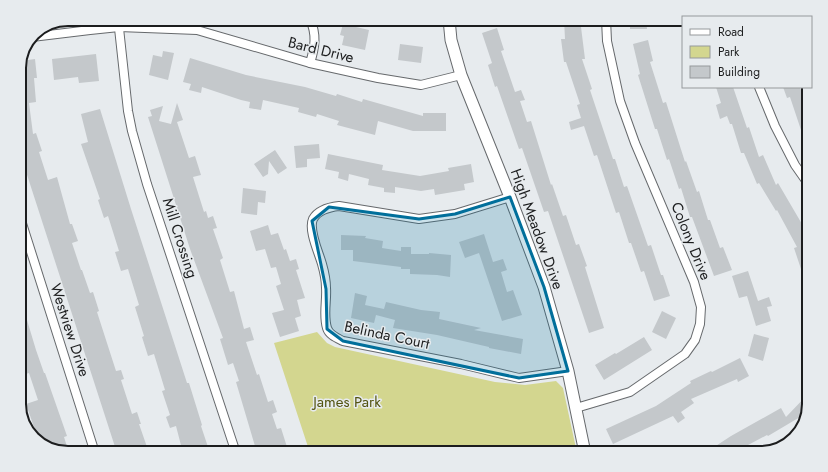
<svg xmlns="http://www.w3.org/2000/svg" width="828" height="472" viewBox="0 0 828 472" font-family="Jost,sans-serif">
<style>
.green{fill:#d3d68f}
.building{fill:#c4c8cb}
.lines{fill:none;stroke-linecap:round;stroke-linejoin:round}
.street-casing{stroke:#66696c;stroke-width:10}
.secondary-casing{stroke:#66696c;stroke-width:13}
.street{stroke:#fff;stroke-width:8}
.secondary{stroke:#fff;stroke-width:11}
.marked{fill:#016f9b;fill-opacity:0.2;stroke:#016f9b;stroke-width:3;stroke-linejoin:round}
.labels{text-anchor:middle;stroke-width:3;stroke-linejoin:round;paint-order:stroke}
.street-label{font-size:15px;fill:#1c1d1e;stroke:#e7ebee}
.park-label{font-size:15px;fill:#535411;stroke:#e7ebee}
.rim{fill:none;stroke:#1c1d1e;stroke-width:2}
</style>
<rect width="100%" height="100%" fill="#e7ebee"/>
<path class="green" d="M317,332L327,343L335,347L495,382L525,385L556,381L563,388L577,453H310L274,343Z"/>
<g class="building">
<path d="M564,19H580L585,59H582L592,89L590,90L613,159H615L624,187L627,186L648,246L651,245L661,275H663L670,296L654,301L644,271L641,272L631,243H629L619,212L616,213L597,155L594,156L584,126L571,130L569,122L581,118L577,105L580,104L566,62H564L561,39H565Z"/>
<path d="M630,19H646L647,29H630Z"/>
<path d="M343,24L369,30L365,50L342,45L344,36L340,35Z"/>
<path d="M497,28L504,50L501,51L515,92L521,90L525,100L520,101L527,122L531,121L551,185L552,184L563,216L566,215L576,245L579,244L587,266L585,267L604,328L589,333L548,211L544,212L522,148L519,149L497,86L495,87L488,65L492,63L482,33Z"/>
<path d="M648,40L653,61L650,62L663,103L666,102L685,162L686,161L697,192L699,191L708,220H710L720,248L723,247L732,270L714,276L692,217H690L681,188L679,189L669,159L667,160L657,129H655L638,75L640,74L633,44Z"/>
<path d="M400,44L423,47L421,63L398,60Z"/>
<path d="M163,51L174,53L168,80L149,75L153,55L162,57Z"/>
<path d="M96,54L99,81L79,83L78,77L54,80L52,59Z"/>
<path d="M190,58L246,75L305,87L336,96L337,94L362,102L363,99L423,116V113H446V131H413L378,121L375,135L337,125L339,121L317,114L316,117L298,112L299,108L263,100L261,110L249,108L250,102L241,100L202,87L201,93L189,90L191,84L183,82Z"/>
<path d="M35,59L37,78H34L36,102L29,103L33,134L36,133L42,151L39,152L48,180L57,177L70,224H72L78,241L72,243L81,270H82L90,293L93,292L99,311L97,312L116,371L121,370L124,379L121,380L132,414L137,412L141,424H139L147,447L129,453H117L19,150V65L21,61Z"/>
<path d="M716,87H733L747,128L749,127L759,157L763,155L776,185L778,183L809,236V269L802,272L794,248L797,247L777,210L776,211L759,183L757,184L744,153H741L732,124H730L727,116L720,119L716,105L721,103Z"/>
<path d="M783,87H800L806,104L809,103V127L801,130L790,97L787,98Z"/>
<path d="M177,103L183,120L177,122L189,158L195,156L201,175L193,177L204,212L206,211L208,218L213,216L217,228L213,229L223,258L220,260L230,292L234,291L244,329L250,327L254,340L246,342L257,375L259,374L268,402L273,400L277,412L272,414L277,429L281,428L287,447L268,453H257L236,382L239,381L233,363L228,365L220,339L223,338L190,249L148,117L152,116L150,110L163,106L159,121L171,124Z"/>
<path d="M100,109L131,209L187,383H189L202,425L201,426L210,453H183L176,426L170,428L166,417L170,415L162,391L165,390L154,354L148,356L142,337L144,336L135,307L139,305L128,269L121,271L115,252L119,251L108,216L104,218L98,200L100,199L81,144L88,142L81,114Z"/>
<path d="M319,144L320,158L307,159V167L296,168L294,146Z"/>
<path d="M275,150L287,168L278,174L269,161L268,174L263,177L254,164Z"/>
<path d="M328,154L383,165L382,170L420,176L449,171L448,168L471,164L474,182L464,184L465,190L435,195L434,189L421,191L395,187V193L384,192V188L368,185L369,179L349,174L348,181L338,178L339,172L325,169Z"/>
<path d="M243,188L266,191L265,203L258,202L257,215L241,213Z"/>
<path d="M268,225L271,235L278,233L284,250L286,249L290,261L296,259L299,269L296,270L305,298L297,300L301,316L295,318L299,331L280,337L272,313L284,310L276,286L281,284L276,267L271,268L265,249L256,251L250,231Z"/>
<path d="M484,234L493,262L503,259L507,270L501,272L507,292L513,290L522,315L502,321L479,253L465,258L459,242Z"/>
<path d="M341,235L366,236L365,238L383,241L382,248L401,251V247H411V254H429V253L451,255L450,277L437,275L410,274V269H401V267L353,261V250H341Z"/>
<path d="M748,271L758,301L769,297L772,306L767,307L771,321L756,326L747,296L739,298L732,276Z"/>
<path d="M355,293L367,296L365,305L384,309L386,302L421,310L440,312L439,319L481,328L474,330L523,339L521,354L489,348V347L437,335L393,328L395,320L376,315L374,323L351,318Z"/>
<path d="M21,300L36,350L44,373H45L67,436L64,437L69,453L44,447L29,432L35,430L26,404L38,400L29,373L19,376V301Z"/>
<path d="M662,311L676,318L666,339L652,332Z"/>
<path d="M754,334L769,338L763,361L748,356Z"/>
<path d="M644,337L652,350L604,380L595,365L615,353L616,354Z"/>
<path d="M740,358L749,376L738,382L737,379L691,399L694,403L681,412L685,418L678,423L673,416L613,444L606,429L656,406L691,383L690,381L711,371L712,372Z"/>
<path d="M809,393V404L805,421L800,417L768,436L767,435L733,453H705L731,436L781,408L786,417Z"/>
</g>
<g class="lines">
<g class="street-casing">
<g id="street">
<path d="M118,19L128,111L132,131L147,184L236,453"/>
<path d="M310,19C317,35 315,47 310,63"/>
<path d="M32,37L90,30L119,27L197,30L310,63L378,78L421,85L461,75"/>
<path d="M759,87L775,126L795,165L809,185"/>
<path d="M510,197L455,214L419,219L339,206C330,207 318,210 313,219C308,230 319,253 322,264C324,271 326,280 326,288C327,301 323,315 327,328C329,335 337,338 343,341L461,364L519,378L568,371"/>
<path d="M19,214L95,453"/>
<path d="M576,408L630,392L685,354L695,340L700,324L701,307L694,282L635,143L620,101L607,41L606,19"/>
</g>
</g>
<g class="secondary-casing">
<path id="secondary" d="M449,19L451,40L461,75L510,197L544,287L568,371L585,453"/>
</g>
<use href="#street" class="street"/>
<use href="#secondary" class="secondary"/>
</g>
<path class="marked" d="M510,197L544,287L568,371L519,378L343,341L327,329L326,289L312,221L329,207L419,219L455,214Z"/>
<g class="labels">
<g class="street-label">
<text transform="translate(321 50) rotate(14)" y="5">Bard Drive</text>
<text transform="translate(537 229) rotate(70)" y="5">High Meadow Drive</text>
<text transform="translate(180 238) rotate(72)" y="5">Mill Crossing</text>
<text transform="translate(691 241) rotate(68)" y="5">Colony Drive</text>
<text transform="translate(70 330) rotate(72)" y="5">Westview Drive</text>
<text transform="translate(387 335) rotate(12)" y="5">Belinda Court</text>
</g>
<g class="park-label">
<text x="347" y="407">James Park</text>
</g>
</g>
<path d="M0 0H828V472H0ZM68 26H760A42 42 0 0 1 802 68V404A42 42 0 0 1 760 446H68A42 42 0 0 1 26 404V68A42 42 0 0 1 68 26Z" fill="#e7ebee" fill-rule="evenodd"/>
<path class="rim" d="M68 26H760A42 42 0 0 1 802 68V404A42 42 0 0 1 760 446H68A42 42 0 0 1 26 404V68A42 42 0 0 1 68 26Z"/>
<rect x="682" y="16" width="130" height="72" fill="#e7ebee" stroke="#96999b"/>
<rect x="690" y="29" width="20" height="6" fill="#ffffff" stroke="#96999b"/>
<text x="718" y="36" font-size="12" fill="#1c1d1e">Road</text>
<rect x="690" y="46" width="20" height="12" fill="#d3d68f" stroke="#96999b"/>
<text x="718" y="56" font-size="12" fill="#1c1d1e">Park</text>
<rect x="690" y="66" width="20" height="12" fill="#c4c8cb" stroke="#96999b"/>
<text x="718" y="76" font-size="12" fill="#1c1d1e">Building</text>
</svg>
